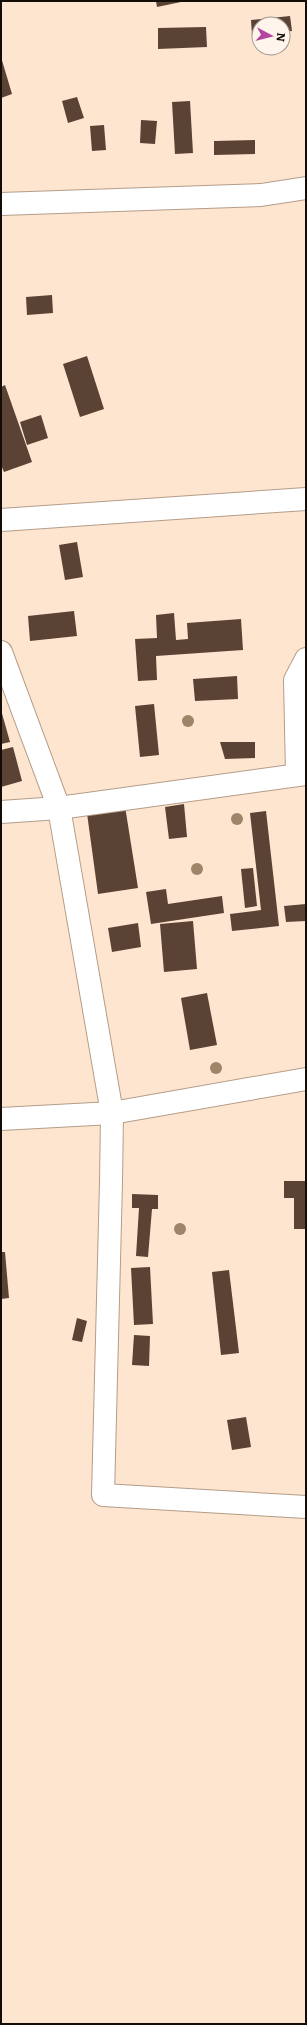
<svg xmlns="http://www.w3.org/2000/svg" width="307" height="2025" viewBox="0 0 307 2025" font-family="Literata,serif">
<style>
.building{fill:#5a4235}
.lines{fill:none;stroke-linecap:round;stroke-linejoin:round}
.minor-casing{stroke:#b49d89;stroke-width:24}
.minor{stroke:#fff;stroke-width:22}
.tree{fill:#9e8469}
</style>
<rect width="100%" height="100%" fill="#fde5cf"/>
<g class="building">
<path d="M156,1H181V2L157,7Z"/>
<path d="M290,16L292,31L283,32V24H259V35H252L251,20Z"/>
<path d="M206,27L207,47L158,49V28Z"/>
<path d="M1,57L12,94L1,98Z"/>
<path d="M77,97L84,118L68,123L62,101Z"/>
<path d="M190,101L193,153L175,154L172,102Z"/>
<path d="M141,120L157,121L155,144L140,143Z"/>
<path d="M104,125L106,150L92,151L90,126Z"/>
<path d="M255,140V154L214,155V141Z"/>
<path d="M52,295L53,313L27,315L26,297Z"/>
<path d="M87,356L104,409L80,417L63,364Z"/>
<path d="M5,385L32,462L4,472L1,465V387Z"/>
<path d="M41,415L48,438L27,445L20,422Z"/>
<path d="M77,542L83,577L65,580L59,545Z"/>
<path d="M74,611L77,636L30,641L28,616Z"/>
<path d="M174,613L176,640L188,639L187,623L241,619L243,650L156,656L157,680L138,681L135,639L157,638L156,615Z"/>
<path d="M237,676L238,699L195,701L193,679Z"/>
<path d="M154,704L159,755L140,757L135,706Z"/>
<path d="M1,710L10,742L1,744Z"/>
<path d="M220,742H255V758L225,759Z"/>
<path d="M13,747L22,781L1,787V750Z"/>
<path d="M124,800L138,888L98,894L86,806Z"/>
<path d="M184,804L187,837L169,839L165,807Z"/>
<path d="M266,811L279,926L232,931L230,914L261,910L250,813Z"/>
<path d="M253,868L257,906L245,908L241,869Z"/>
<path d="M166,889L168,904L222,896L224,913L151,924L146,892Z"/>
<path d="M306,904V921L286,922L284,906Z"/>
<path d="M193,921L197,969L164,972L160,924Z"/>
<path d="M138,923L141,947L112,952L108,928Z"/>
<path d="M207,993L217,1045L190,1050L181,998Z"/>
<path d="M284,1181H306V1229H294V1198H284Z"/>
<path d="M132,1194L158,1195V1209H152L148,1257L136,1256L139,1208H132Z"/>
<path d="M1,1252H5L9,1298L1,1299Z"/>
<path d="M150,1267L153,1324L134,1325L131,1268Z"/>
<path d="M229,1270L239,1353L221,1355L212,1272Z"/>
<path d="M77,1318L87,1321L82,1342L72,1340Z"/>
<path d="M134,1335L150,1336L149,1366L132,1365Z"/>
<path d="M246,1417L251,1447L232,1450L227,1420Z"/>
</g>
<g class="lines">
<g class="minor-casing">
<g id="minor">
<path d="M1,204L261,195L306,188"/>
<path d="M1,520L306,499"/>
<path d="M1,652L59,808L112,1113L111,1182L103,1495L306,1507"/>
<path d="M297,774L295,680L306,659"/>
<path d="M1,812L59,808L306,774"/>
<path d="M1,1119L112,1113L306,1079"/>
</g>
</g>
<use href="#minor" class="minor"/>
</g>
<g class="tree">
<circle cx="188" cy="721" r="6"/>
<circle cx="237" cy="819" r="6"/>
<circle cx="197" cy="869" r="6"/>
<circle cx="216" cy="1068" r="6"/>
<circle cx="180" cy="1229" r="6"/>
</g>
<rect width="307" height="2025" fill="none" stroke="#140c06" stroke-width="4"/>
<g transform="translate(271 36) rotate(97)"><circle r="19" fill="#fff5ec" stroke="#a19890"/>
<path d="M0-3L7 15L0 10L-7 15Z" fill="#b544a0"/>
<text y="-6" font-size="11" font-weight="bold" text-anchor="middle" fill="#140c06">N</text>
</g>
</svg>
